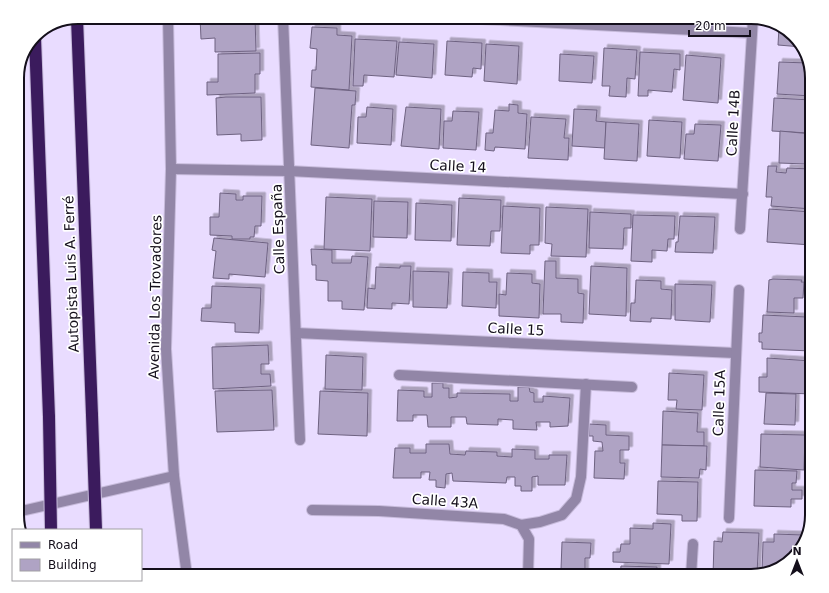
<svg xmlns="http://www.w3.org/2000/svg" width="829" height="593" viewBox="0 0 829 593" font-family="'DejaVu Sans',sans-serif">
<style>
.building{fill:#afa3c4;stroke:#6e6281;filter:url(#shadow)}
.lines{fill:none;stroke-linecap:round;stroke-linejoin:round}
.minor-casing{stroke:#c7bbdb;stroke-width:12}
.highway-casing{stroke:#c7bbdb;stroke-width:14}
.minor{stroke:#9286a7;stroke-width:10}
.highway{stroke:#3b1b5d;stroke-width:12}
.highway-bridge-casing{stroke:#c7bbdb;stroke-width:14;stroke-linecap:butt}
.highway-bridge{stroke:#3b1b5d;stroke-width:12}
.labels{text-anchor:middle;stroke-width:3.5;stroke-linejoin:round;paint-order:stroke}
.street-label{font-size:14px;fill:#140f1b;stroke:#fff}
.rim{fill:none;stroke:#140f1b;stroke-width:2}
</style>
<defs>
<filter id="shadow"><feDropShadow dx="3.5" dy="-3.5" stdDeviation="0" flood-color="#0004"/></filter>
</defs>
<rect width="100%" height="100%" fill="#e9dcff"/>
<g class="building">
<path d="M200,17H255L256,51L215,52V38L201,39Z"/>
<path d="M312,27L337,28V35L352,36L349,90L311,87L312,70H316L317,49L310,48Z"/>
<path d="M779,27L788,30L802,47L778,45Z"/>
<path d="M355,39L397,41L394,77L364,75L363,86H353Z"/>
<path d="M447,41L482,43L481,69L473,68L472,77L445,75Z"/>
<path d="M399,42L434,44L432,78L396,75Z"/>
<path d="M486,44L519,46L517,84L484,81Z"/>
<path d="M604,48L637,50L635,79L627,78L626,97L609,96L610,86H602Z"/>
<path d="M640,52L680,54V70L674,69L672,92L648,90V96H638Z"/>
<path d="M260,53V74H255V93L207,95V82H218V54Z"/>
<path d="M560,54L594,56L592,83L559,81Z"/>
<path d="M686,55L721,58L718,103L683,100Z"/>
<path d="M779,62L808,63L812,78V96L777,94Z"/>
<path d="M315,88L356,91L355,105H352L349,148L311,145Z"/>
<path d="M226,97H261L262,140L241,141V134L217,135L216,98Z"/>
<path d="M774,98L812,100V111H809V133L772,131Z"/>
<path d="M509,104L518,105V113L527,114L525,149L495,147L494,151L485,150L486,133H493L495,110L509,111Z"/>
<path d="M367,107L393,109L391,145L357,143L358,117H366Z"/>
<path d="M406,107L441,109L439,149L401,146Z"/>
<path d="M574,109L597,110L596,121L606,122L605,148L572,146Z"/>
<path d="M453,111L479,112L476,150L443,148L444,121H452Z"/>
<path d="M531,117L566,119L564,138H569L568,160L528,158Z"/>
<path d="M649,120L682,122L680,158L647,156Z"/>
<path d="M606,122L639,124L637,161L604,159Z"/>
<path d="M695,124L721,125L718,161L684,159L686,134H694Z"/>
<path d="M780,131L812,134V154H807L806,164L779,163Z"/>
<path d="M768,166H777L776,172L786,173L787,168L811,169L812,209L771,206L772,197H766Z"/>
<path d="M220,193L236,194V200H243V196H262L261,226H255L254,237H250V239H232V236L210,235V217H219Z"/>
<path d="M326,197L372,199L370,251L324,249Z"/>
<path d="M459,198L501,200L500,231H491L490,246L457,245Z"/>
<path d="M374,201L408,202L407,238L373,237Z"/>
<path d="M416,203L452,205L451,241L415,240Z"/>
<path d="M503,206L540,208L539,245H530V254L501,253Z"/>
<path d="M546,207L588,209L586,257L551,256L552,244L545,243Z"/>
<path d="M769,209L812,212V245L767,242Z"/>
<path d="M590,212L631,214V228H624L623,249L589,248Z"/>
<path d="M633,215L675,216L674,239H668L667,251L652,250V262L631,261Z"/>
<path d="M680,216L715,217L713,253L675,252L676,242H678Z"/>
<path d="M214,238L268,243L265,277L229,274V279L213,278L216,251L212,250Z"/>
<path d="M311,249L332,250V263H351L352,256L368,257L364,310L342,309V301H328V281L316,280V265H312Z"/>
<path d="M545,261H556V278L578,279V293L584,294L583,323L561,322V314H543Z"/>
<path d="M400,266H411L409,304L392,303V309L367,308L368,288L375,289L376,267L400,268Z"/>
<path d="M591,266L627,268L626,316L589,314Z"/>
<path d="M413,271L449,272L447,308L413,307Z"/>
<path d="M463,272L489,273V282H497L496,308L462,306Z"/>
<path d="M507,273L532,274V283L540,284L539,318L499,316V294L506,295Z"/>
<path d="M773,279L802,280L801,282H804L803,298H794V313L767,312L769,280Z"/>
<path d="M636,280L661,281V289L672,290L671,319L651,318V322L630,321L631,303H635Z"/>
<path d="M675,284L712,285L710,322L675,320Z"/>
<path d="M212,286L261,288L259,333L235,332V323L201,321L202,308H211Z"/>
<path d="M763,315L807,317L806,329L812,330V351L762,349V342H759V333H762Z"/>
<path d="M268,345L269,364H261V374H270L271,386L213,389L212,347Z"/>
<path d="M326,355L363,357L362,390L325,389Z"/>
<path d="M767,358L812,361V394L759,392V377H767Z"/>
<path d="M669,373L704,375L702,410L676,409L677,400H668Z"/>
<path d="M432,383H443V388H449V398L457,397V393L510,394V401H518V387H529L530,392L534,393V402H543V396L570,398L568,426L550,427V422H536L537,430L513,429V420L498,419V425L467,424L466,417H451V427H428L427,415H413V421H397L398,390L424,391V397H432Z"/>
<path d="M272,390L274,430L217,432L215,391Z"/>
<path d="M320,391L368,393L367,436L318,434Z"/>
<path d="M766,393L796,394L795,425L764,424Z"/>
<path d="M663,411L698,413L697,432H704V446L662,445Z"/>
<path d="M589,424L606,425V435L629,436V450H620V463H625L624,479L594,478L595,451H603L602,442L593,441V436H589Z"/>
<path d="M761,434L805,435L804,470L760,467Z"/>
<path d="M426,444H449L450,454L465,455L466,451L497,452V456L512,457V449L535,450V459H549V455H567L565,485H538V476L532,477V491H521V486H515V477H507L506,483L453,481L452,473L446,474L445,488L436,487V480H429L430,472H421V478H393L395,448H410V453H426Z"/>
<path d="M662,445L707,446L706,470L700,469L699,478L661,477Z"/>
<path d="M755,470L797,471L796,483H792V490H802V499H791V507L754,506Z"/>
<path d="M658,481L698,482L697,521H682V515L657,514Z"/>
<path d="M653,523L671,524L669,564L613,562V552H620L621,544H630V528L653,529Z"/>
<path d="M723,532L759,533L757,574L713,576L714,541L722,542Z"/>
<path d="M774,534L804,535V537L799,552L778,570L762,573L763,542H774Z"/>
<path d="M562,542L591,543L590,558H585V573H593V576H566V569H561Z"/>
<path d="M621,566L657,567V576H620Z"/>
</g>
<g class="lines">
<g class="minor-casing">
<g id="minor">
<path d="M168,17L171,169L166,349L174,476L187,576"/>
<path d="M283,17L300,440"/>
<path d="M442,17L752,33"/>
<path d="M171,169L289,171L743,194"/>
<path d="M740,229L753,18"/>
<path d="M296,333L735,353"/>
<path d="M399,375L632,387"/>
<path d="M312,510L379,511L504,519L521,525L529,539L528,576"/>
<path d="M17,512L174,476"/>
<path d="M729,518L739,290"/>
<path d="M521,525L540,522L562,515L576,499L581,477L586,384"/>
<path d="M691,576L693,544"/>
</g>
</g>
<g class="highway-casing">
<g id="highway">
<path d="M77,18L92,415"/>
<path d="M35,38L49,417"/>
</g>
</g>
<use href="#minor" class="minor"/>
<use href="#highway" class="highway"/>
<g class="highway-bridge-casing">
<g id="highway-bridge">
<path d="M92,415L96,530"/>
<path d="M49,417L51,530"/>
</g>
</g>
<use href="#highway-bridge" class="highway-bridge"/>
</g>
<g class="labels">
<g class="street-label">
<text transform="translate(733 123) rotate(-87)" y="5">Calle 14B</text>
<text transform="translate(458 166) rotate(3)" y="5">Calle 14</text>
<text transform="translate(278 229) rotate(-92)" y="5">Calle España</text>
<text transform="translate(71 274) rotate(-92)" y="5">Autopista Luis A. Ferré</text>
<text transform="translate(155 297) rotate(-89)" y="5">Avenida Los Trovadores</text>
<text transform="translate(516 329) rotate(3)" y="5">Calle 15</text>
<text transform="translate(719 403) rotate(-88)" y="5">Calle 15A</text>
<text transform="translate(445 501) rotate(4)" y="5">Calle 43A</text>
</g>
</g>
<path d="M0 0H829V593H0ZM78 24H751A54 54 0 0 1 805 78V515A54 54 0 0 1 751 569H78A54 54 0 0 1 24 515V78A54 54 0 0 1 78 24Z" fill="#fff" fill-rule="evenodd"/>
<path class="rim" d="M78 24H751A54 54 0 0 1 805 78V515A54 54 0 0 1 751 569H78A54 54 0 0 1 24 515V78A54 54 0 0 1 78 24Z"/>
<rect x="12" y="529" width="130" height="52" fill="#ffffff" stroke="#a19fa4"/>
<rect x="20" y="542" width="20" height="6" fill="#9286a7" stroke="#a19fa4"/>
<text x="48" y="549" font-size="12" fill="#140f1b">Road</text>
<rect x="20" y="559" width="20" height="12" fill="#afa3c4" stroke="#a19fa4"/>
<text x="48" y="569" font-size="12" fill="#140f1b">Building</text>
<g transform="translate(797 561)" stroke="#ffffff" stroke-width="3" paint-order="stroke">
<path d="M0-3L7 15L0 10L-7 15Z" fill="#140f1b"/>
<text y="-6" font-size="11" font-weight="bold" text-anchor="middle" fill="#140f1b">N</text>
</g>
<path d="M689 30v6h61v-6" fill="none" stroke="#140f1b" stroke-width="2"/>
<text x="695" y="30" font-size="12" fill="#140f1b" stroke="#ffffff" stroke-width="3" paint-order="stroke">20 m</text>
</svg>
